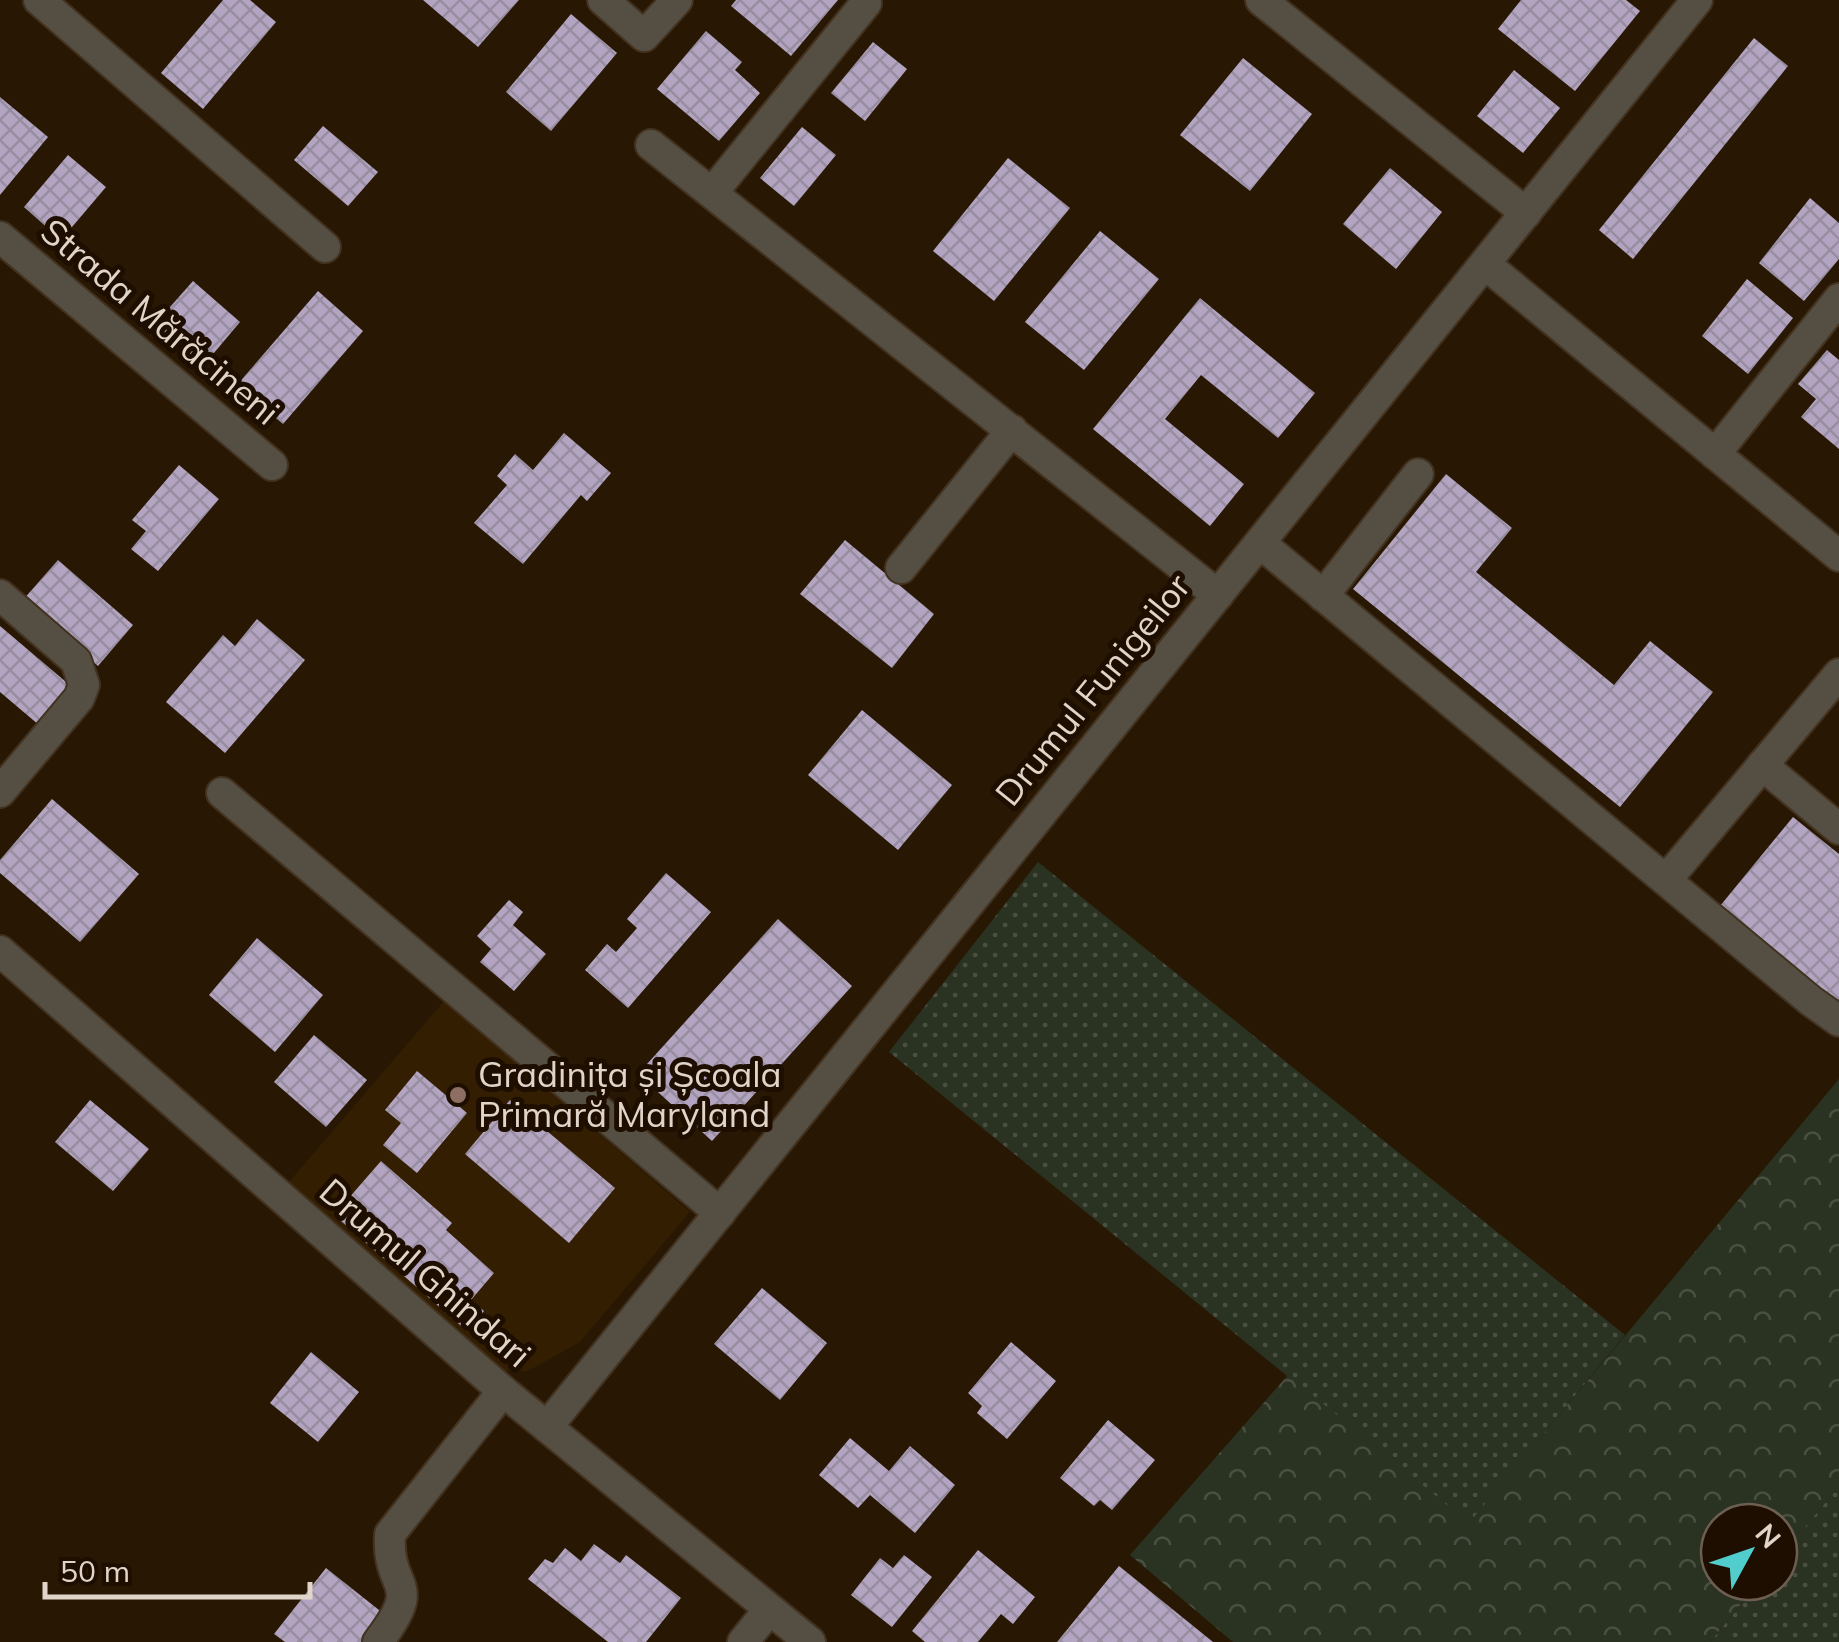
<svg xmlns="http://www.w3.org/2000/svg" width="1839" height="1642" viewBox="0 0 1839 1642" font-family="Mulish,sans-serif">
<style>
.built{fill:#341e02}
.grass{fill:url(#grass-dots)}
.forest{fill:url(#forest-crowns)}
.building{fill:url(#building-cross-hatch)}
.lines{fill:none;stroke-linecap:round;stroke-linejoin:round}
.minor-casing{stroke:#42321f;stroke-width:34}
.minor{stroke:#544e43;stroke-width:30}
.education-dot{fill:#8d6e63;stroke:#1e0e00;stroke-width:4}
.labels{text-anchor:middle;stroke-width:10;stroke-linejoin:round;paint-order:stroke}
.street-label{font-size:35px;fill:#e1d5c9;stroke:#1e0e00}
.poi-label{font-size:35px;fill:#e1d5c9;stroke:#1e0e00;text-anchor:start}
</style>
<defs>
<pattern id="grass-dots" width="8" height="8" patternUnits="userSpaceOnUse" patternTransform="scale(2.5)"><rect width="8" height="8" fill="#2a3222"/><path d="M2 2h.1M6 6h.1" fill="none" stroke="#494f41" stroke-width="1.8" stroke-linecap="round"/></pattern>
<pattern id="forest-crowns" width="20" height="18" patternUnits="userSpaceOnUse" patternTransform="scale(2.5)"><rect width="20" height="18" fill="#2a3222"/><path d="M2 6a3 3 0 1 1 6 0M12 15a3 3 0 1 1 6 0" fill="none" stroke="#494f41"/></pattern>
<pattern id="building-cross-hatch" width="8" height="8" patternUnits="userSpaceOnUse" patternTransform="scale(2.5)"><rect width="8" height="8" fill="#b3a5c1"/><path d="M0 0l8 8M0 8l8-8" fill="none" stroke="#978ca0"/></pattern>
</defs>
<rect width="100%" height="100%" fill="#281803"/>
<path class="built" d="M444,1001L690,1212L580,1342L528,1371H496L283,1189Z"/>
<g class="grass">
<path d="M1038,862L1625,1335L1469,1524L889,1052Z"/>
<path d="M1839,1486V1642H1710L1759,1582H1779V1558Z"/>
</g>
<path class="forest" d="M1839,1079V1486L1779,1558V1522H1719V1582H1759L1710,1642H1233L1130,1555L1288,1375L1469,1523Z"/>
<g class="building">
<path d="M223,0H250L276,22L203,109L161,73Z"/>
<path d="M423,0H519L478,47Z"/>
<path d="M736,0H838L791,56L731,6Z"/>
<path d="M1521,0H1626L1640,11L1575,91L1498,29Z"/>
<path d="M571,14L617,53L551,131L506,92Z"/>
<path d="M706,31L742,62L735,70L760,93L719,141L657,89Z"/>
<path d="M1754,38L1788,66L1633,259L1599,230Z"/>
<path d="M873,42L907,69L865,121L831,93Z"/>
<path d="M1243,58L1312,114L1250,191L1180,135Z"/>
<path d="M1514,70L1560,108L1523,153L1477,116Z"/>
<path d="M0,97L48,137L0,195Z"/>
<path d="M323,126L378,172L348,206L294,160Z"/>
<path d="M802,127L836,155L794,206L760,178Z"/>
<path d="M68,155L106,187L61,240L24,207Z"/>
<path d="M1008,158L1070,208L994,301L933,251Z"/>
<path d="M1390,168L1442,212L1396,269L1343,224Z"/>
<path d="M1810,198L1839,223V259L1804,301L1759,263Z"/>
<path d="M1100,231L1159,279L1084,370L1025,322Z"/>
<path d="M1747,279L1793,318L1748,374L1702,336Z"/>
<path d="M193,281L240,322L203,366L155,324Z"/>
<path d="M318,291L363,331L283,424L237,385Z"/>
<path d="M1200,298L1315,393L1278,438L1201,375L1165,419L1244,484L1210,526L1093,429Z"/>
<path d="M1827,350L1839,360V449L1801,417L1816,399L1798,384Z"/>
<path d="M564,433L611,473L587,501L581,495L523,564L474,523L507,485L497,476L515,454L533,470Z"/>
<path d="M179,465L219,499L158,571L131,549L146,531L132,520Z"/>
<path d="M1446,474L1512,528L1476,572L1614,685L1650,641L1713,692L1620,807L1353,589Z"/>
<path d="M845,540L934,614L892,668L800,594Z"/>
<path d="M58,560L133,625L98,666L22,601Z"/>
<path d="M257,619L305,660L225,753L166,702L223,635L235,646Z"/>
<path d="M0,626L72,687L39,725L0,692Z"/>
<path d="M862,710L952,785L898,850L808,775Z"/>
<path d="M52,799L139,874L80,942L0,873V860Z"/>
<path d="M1793,817L1839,854V999L1836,1003L1720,906Z"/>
<path d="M666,873L711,912L628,1008L585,970L607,944L616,952L637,928L627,919Z"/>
<path d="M509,900L523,912L513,925L546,954L514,991L480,962L491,949L477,936Z"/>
<path d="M778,919L852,986L712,1141L638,1074Z"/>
<path d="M257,938L323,995L275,1052L209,995Z"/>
<path d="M314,1035L367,1080L326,1127L274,1082Z"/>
<path d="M417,1071L467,1113L417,1173L383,1145L401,1123L385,1110Z"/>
<path d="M90,1100L149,1149L113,1191L55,1142Z"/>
<path d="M510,1100L615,1188L569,1243L465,1154Z"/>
<path d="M381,1161L452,1223L446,1230L494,1273L471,1300L484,1311L467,1331L334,1215Z"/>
<path d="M762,1288L827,1343L780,1400L714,1344Z"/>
<path d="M1011,1342L1056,1381L1007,1439L977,1413L982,1406L968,1393Z"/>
<path d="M311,1352L359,1392L318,1442L270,1403Z"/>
<path d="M1108,1420L1155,1460L1112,1510L1100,1500L1094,1506L1060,1478Z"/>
<path d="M850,1438L889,1471L910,1446L955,1485L915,1533L870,1495L858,1508L819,1475Z"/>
<path d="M594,1544L620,1563L626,1555L681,1598L646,1642H608L528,1579L545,1559L553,1563L565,1548L581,1561Z"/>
<path d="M978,1550L1035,1597L1013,1624L1001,1614L978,1642H925L912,1631Z"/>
<path d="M904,1555L932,1577L892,1627L851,1595L880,1558L893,1568Z"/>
<path d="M1119,1566L1213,1642H1057Z"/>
<path d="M326,1568L384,1614L362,1642H285L274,1634Z"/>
</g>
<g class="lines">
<g class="minor-casing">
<g id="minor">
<path d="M39,0L325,247"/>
<path d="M603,0L644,36L677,0"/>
<path d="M1261,0L1526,213"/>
<path d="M651,145L1218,595"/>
<path d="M712,193L866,3"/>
<path d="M0,237L272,465"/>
<path d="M1485,264L1839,556"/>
<path d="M1715,454L1839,299"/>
<path d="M1260,543L1811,1001L1839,1021"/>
<path d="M901,568L1012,430"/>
<path d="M0,595L76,661L84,685L79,698L0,792"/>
<path d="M1323,596L1418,474"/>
<path d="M1762,765L1839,829"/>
<path d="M222,793L720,1213"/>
<path d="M1666,880L1839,674"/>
<path d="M0,951L503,1391L810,1642"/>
<path d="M547,1427L1697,0"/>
<path d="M378,1642C426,1579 386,1593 390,1534L503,1391"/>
<path d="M743,1642L769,1610"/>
</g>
</g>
<use href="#minor" class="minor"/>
</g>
<circle class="education-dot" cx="458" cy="1095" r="10"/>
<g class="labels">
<g class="street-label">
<text transform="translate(160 322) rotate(40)" y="12">Strada Mărăcineni</text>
<text transform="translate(1093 690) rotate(-51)" y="12">Drumul Funigeilor</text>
<text transform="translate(425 1273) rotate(41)" y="12">Drumul Ghindari</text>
</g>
<g class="poi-label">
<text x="478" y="1087">Gradinița și Școala<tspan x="478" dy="40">Primară Maryland</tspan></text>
</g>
</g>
<g transform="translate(1749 1552) rotate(50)"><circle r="48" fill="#1e0e00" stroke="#6c5e50" stroke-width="2.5"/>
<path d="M0-8L18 38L0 25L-18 38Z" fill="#52cdce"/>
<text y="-15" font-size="28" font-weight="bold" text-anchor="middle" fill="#e1d5c9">N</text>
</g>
<path d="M45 1582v15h265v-15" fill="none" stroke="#e1d5c9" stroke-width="5"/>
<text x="60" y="1582" font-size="30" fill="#e1d5c9" stroke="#1e0e00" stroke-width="8" paint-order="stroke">50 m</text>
</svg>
